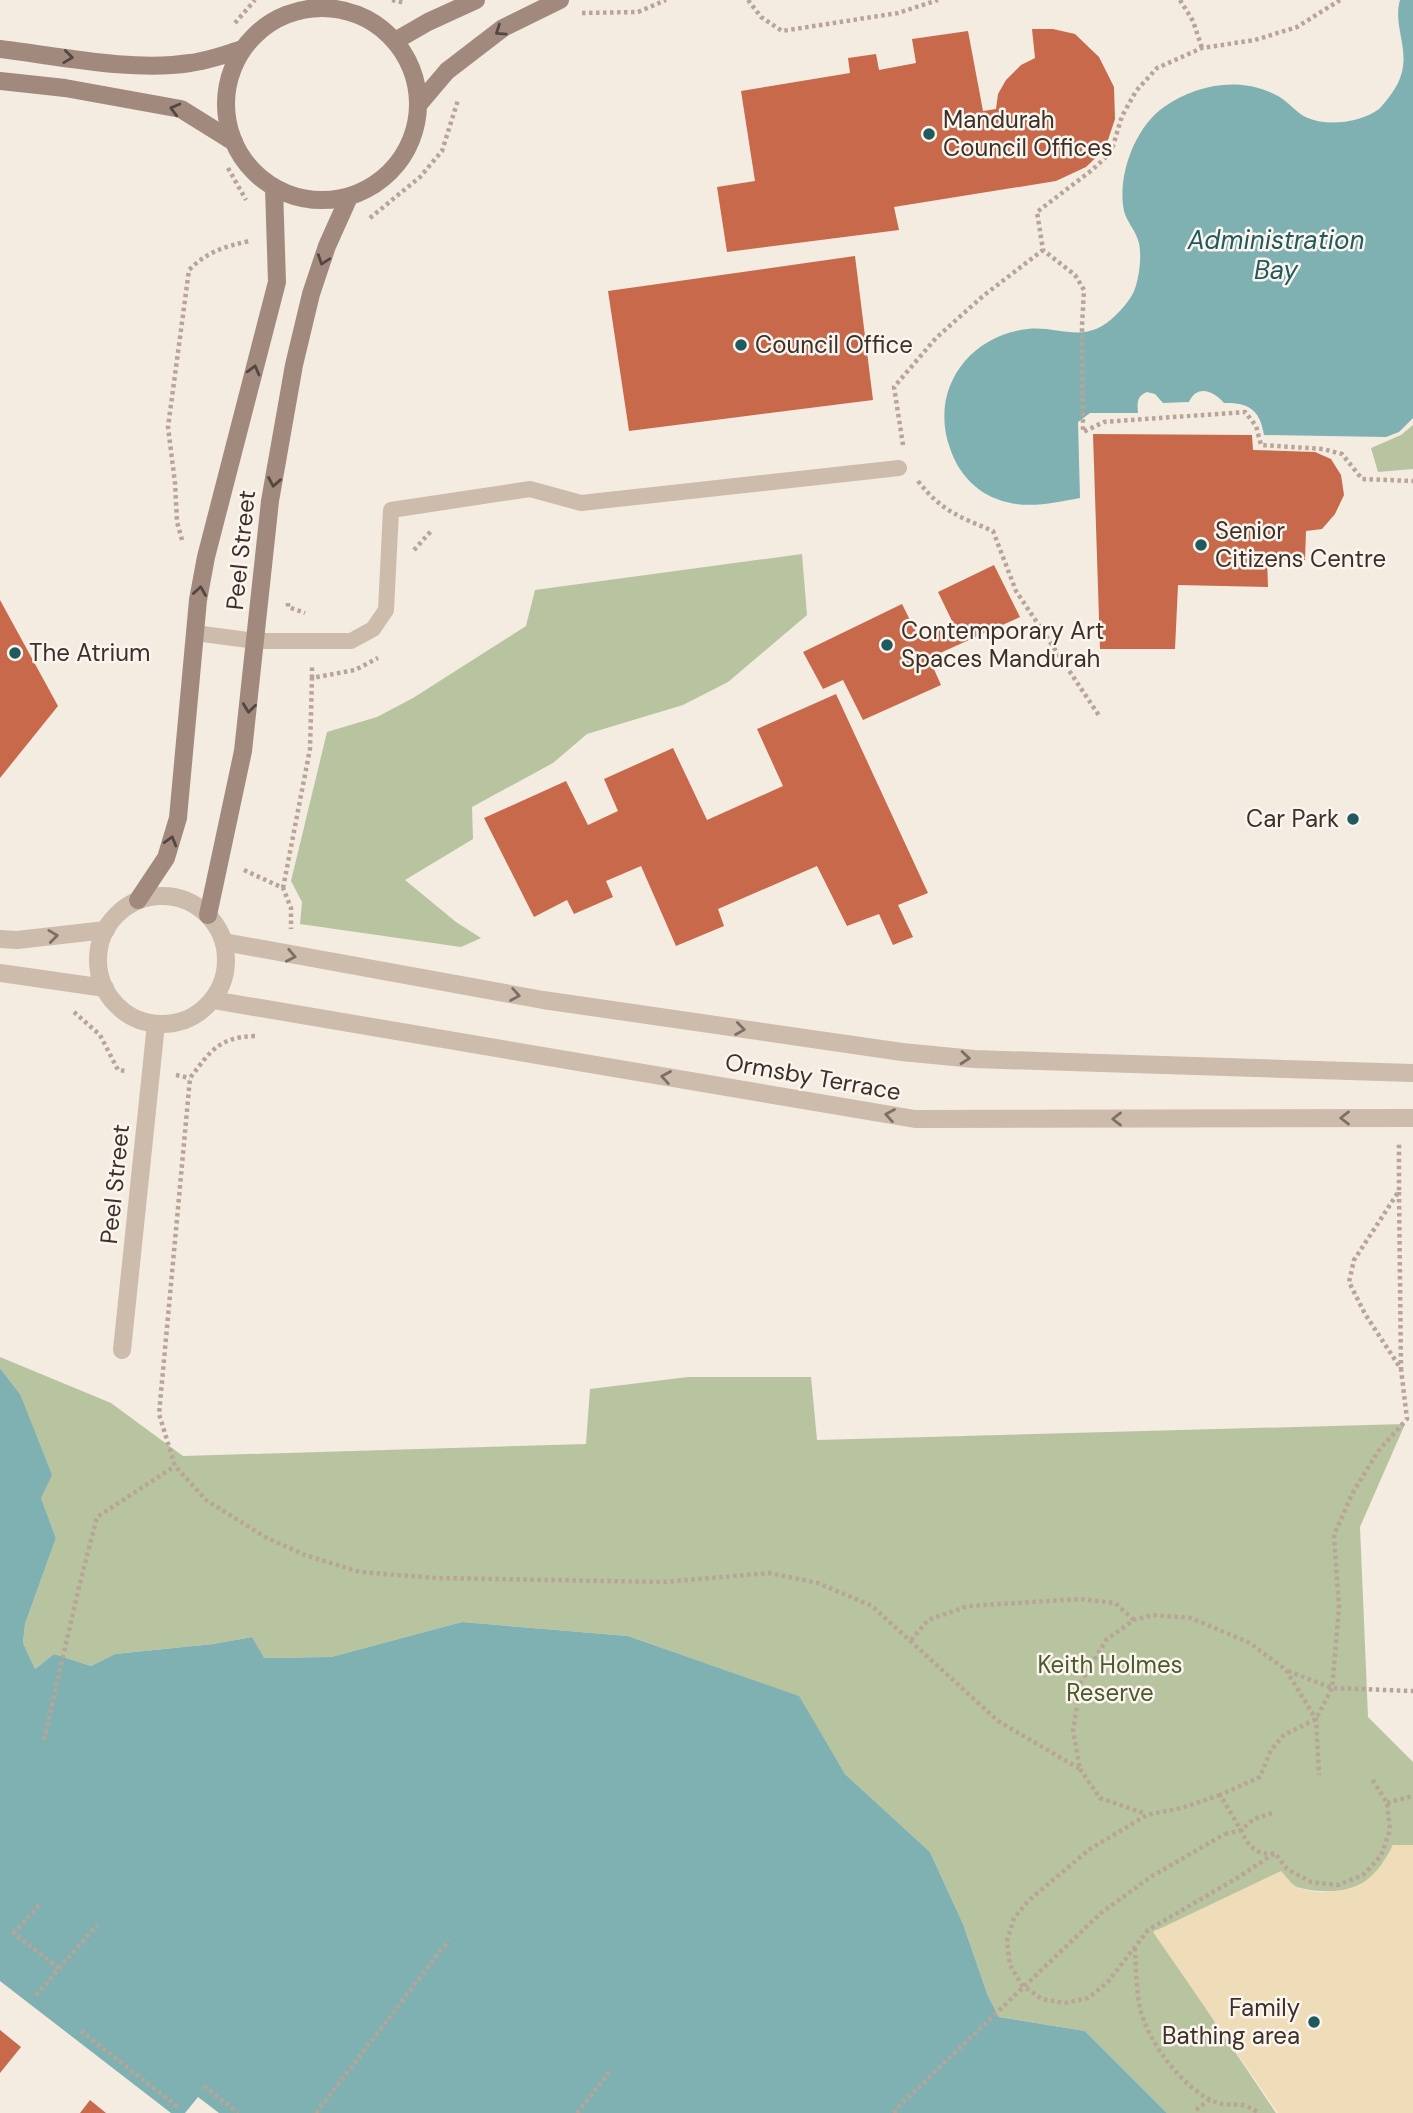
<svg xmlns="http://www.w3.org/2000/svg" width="1413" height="2113" viewBox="0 0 1413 2113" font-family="'DM Sans',sans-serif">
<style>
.green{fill:#b8c4a0}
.sand{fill:#efdcb8}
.water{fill:#7fb0b2}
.building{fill:#c8694b}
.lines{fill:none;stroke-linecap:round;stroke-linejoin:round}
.path{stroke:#b9a596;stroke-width:4.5;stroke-dasharray:3.5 3.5;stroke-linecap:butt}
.lane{stroke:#cdbbac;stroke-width:16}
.street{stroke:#cdbbac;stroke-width:18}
.secondary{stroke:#a18a7d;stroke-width:18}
.path-bridge{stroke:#b9a596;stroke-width:4.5;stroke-dasharray:3.5 3.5;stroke-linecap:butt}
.oneway{stroke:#544640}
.oneway2{stroke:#7d6f65}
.poi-dot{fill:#1f5a5e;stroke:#fbf5ee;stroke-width:2.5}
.labels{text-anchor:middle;stroke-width:5;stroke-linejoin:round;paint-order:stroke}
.poi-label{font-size:24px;fill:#3b302b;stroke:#fbf5ee;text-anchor:start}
.street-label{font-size:24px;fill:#3b302b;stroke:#fbf5ee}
.park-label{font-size:24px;fill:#4a5a2e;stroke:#fbf5ee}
.water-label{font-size:26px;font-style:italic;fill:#1f5a5e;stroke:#fbf5ee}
</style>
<rect width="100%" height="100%" fill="#f4ebe1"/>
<g class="green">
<path d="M1413,425V469L1378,472L1371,448L1401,435Z"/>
<path d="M802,554L807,615L728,682L683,705L587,734L553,763L472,807L473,839L405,880L456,922L481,938L461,947L300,924L302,902L291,881L327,732L377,717L413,698L526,626L535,590Z"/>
<path d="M0,1357L111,1403L183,1456L586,1444L590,1389L688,1377H811L817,1440L1405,1424L1360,1527L1368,1717L1413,1762V1845H1393C1390,1852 1387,1859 1383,1865C1364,1894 1326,1895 1296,1887L1154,1931L1276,2113H1167L1085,2031L999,2017L988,1996L963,1924L930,1852L845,1774L798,1696L628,1636L462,1622L331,1657L263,1658L252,1637L213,1644L115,1654L91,1666L54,1654L35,1669L23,1643L25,1624L56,1538L41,1498L20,1394L0,1368Z"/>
</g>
<path class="sand" d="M1393,1845H1413V2113H1278L1153,1932L1281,1871C1286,1876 1291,1884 1297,1887C1305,1891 1316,1892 1324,1892C1361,1892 1377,1876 1393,1845Z"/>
<g class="water">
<path d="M1400,0H1413V418L1399,432L1386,437L1264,435C1260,410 1249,402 1224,403C1214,391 1197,384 1189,402L1163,403L1155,394L1147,392C1137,396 1137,402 1138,413H1090L1078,422L1080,498C1053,503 1024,510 997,499C975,491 959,473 951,451C928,392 967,336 1028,329C1051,326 1074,338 1096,329C1110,323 1123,309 1131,297C1139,285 1143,253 1138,240C1135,230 1127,222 1124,211C1117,177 1134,128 1164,107C1197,84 1241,76 1278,96C1289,102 1297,114 1308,118C1328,127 1362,122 1379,109C1385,103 1394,91 1398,83C1413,52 1392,28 1400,0Z"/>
<path d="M0,1368L20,1394L52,1475L41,1498L56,1538L25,1624L23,1643L35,1669L54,1654L91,1666L115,1654L213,1644L252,1637L264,1658L331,1657L462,1622L628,1636L799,1696L845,1774L930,1852L963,1924L988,1996L999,2017L1085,2031L1167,2113H219L198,2097L185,2113H171L0,1981Z"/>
</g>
<g class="building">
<path d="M1032,29H1053L1075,34L1099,57L1114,87L1115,119L1105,149L1086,167L1056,181L894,207L899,230L727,252L717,187L755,181L741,91L850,73L848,58L876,54L879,70L916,63L912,39L968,31L983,111L996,109L998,94L1006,80L1021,65L1035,58Z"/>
<path d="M855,256L873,400L629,431L608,291Z"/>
<path d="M1093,434L1252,435L1253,450L1315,452L1331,459L1341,475L1344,495L1335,514L1322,529L1306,531L1305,560L1267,559L1268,587L1178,585L1175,649H1100Z"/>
<path d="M994,565L1020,617L929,658L941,685L863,720L843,680L823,689L803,652L902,604L919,638L953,623L938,592Z"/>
<path d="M0,600L58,706L0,778Z"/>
<path d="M836,694L928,893L898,905L913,937L893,945L879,914L847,926L817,866L718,909L724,926L676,946L641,866L606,881L613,897L574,914L567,900L534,917L484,818L566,781L588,825L618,811L604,779L673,748L707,820L783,786L757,729Z"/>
<path d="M0,2030L21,2047L0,2073Z"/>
<path d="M90,2100L106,2113H80Z"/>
</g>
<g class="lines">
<g class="path">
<path d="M392,0L405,3"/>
<path d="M748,0L761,17L782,31L898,13L938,0"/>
<path d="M1180,0L1193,21L1202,48"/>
<path d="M1340,0L1297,27L1255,40L1202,48L1157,68L1136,91L1122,116L1113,146L1105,158L1092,170L1037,212L1043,250L1075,275L1084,290L1082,326L1083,432L1104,422L1245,412L1256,426L1261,445L1323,449L1342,454L1362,479L1413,481"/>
<path d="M582,13L638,12L666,0"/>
<path d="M235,23L255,0"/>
<path d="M228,168L246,200"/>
<path d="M370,218L420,177L442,151L458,100"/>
<path d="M903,445L894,387L936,338L983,296L1043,250"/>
<path d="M918,481C941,511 960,517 993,531L1016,591L1100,717"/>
<path d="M182,540L177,522L175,483L168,427L189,270C208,251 224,247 249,241"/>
<path d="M414,550L432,530"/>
<path d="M288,603V607L305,613"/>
<path d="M312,678V664"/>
<path d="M244,870L283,888L291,908V929"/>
<path d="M283,888L310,749L312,678L355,670L378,658"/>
<path d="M74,1012L100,1035L118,1070L126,1071"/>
<path d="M255,1036C218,1037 210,1052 190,1078L159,1414L175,1466L206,1500L265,1537L305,1555L360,1572L436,1578L664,1582L769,1573L818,1583L872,1606L998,1721L1080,1769L1073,1730L1081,1682L1106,1640L1134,1620L1152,1615L1191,1618L1250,1643L1286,1670L1316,1719L1319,1775"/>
<path d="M176,1075L190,1078"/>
<path d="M1399,1192L1401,1369"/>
<path d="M911,1640L928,1620L968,1606L1081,1599L1115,1603L1134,1620"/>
<path d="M1288,1671L1332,1688L1413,1691"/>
<path d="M44,1740L78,1591L97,1517L175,1466"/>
<path d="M1080,1769L1100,1798L1146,1814"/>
<path d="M1220,1795L1181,1808L1147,1815L1090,1849L1029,1900L1014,1918L1007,1941L1010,1965L1022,1985L1042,1999L1065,2003L1088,1998L1107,1983L1148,1930L1237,1878L1275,1853"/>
<path d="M1387,1803L1413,1796"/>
<path d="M1272,1813L1254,1819L1241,1830C1248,1846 1256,1856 1275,1853L1287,1869L1311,1882L1338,1885L1363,1875L1381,1856L1390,1830L1387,1803L1372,1779"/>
<path d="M1225,1834L1241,1830L1220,1795L1260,1777L1271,1750L1284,1735L1316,1719L1332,1688L1339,1608L1334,1535L1352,1494L1379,1450L1407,1419L1401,1369L1365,1314L1349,1282L1354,1260L1399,1191V1142"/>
<path d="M39,1905L14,1933L59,1969"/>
<path d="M1135,1948C1136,1968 1136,1989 1140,2008C1147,2041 1185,2092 1218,2103C1226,2106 1236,2103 1245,2106C1250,2107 1255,2111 1260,2113"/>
<path d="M36,1995L97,1925"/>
<path d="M81,2031L178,2107"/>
<path d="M204,2086L238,2113"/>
<path d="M1196,2110L1210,2099"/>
<path d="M316,2113L449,1940"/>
<path d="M577,2113L611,2070"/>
</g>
<path class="lane" d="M195,633L256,641H351L373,629L386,610L391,510L530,489L581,503L899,468"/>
<g class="street">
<circle cx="162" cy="960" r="64"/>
<path d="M0,939L17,940L106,930"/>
<path d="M224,942L543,1000L902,1052L974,1059L1413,1073"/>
<path d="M0,973L105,988"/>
<path d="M213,1000L915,1119L1413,1118"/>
<path d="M122,1350L156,1024"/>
</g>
<g class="secondary">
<circle cx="322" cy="104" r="96"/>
<path d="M395,41L428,22L476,0"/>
<path d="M0,49C58,56 133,72 190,63C208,61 226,54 243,49"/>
<path d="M0,81L65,88L181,109L234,142"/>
<path d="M419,104L447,71L503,28L560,0"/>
<path d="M138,900L166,858L178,818L198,600L206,557L277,282L274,188"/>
<path d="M208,915L243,751L270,501L294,365L311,294L327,246L349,197"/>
</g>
<path class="path-bridge" d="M894,2113L901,2104L1101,1913L1152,1876L1225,1834"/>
</g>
<defs><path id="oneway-chevron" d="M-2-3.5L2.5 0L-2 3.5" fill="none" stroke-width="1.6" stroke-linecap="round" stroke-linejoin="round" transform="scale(1.75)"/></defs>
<g class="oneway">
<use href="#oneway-chevron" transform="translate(500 31) rotate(146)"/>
<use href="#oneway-chevron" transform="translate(68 57) rotate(7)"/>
<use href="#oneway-chevron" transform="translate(175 109) rotate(-165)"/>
<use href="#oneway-chevron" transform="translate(323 260) rotate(109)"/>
<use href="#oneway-chevron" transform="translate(254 370) rotate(-75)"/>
<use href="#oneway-chevron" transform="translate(274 482) rotate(100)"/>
<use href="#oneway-chevron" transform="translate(200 591) rotate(-81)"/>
<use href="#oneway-chevron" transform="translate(249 708) rotate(97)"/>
<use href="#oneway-chevron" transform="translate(171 841) rotate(-74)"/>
</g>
<g class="oneway2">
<use href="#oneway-chevron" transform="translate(53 936) rotate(-7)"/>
<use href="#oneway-chevron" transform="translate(291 956) rotate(11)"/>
<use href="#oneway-chevron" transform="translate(515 995) rotate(10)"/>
<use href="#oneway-chevron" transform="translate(740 1029) rotate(8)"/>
<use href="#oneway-chevron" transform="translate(965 1058) rotate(5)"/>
<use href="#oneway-chevron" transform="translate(666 1077) rotate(-170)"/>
<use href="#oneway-chevron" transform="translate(890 1115) rotate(-170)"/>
<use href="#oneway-chevron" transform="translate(1345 1118) rotate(180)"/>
<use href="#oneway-chevron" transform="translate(1117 1119) rotate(180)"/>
</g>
<g class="poi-dot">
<circle cx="929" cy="134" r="7"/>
<circle cx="741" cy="345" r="7"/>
<circle cx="1201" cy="545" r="7"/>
<circle cx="887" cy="645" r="7"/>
<circle cx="15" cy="653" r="7"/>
<circle cx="1353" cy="819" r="7"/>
<circle cx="1314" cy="2022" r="7"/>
</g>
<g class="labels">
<g class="poi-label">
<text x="943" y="128">Mandurah<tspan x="943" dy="28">Council Offices</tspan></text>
<text x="755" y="353">Council Office</text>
<text x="1215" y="539">Senior<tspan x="1215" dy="28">Citizens Centre</tspan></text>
<text x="901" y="639">Contemporary Art<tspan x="901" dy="28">Spaces Mandurah</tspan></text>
<text x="29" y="661">The Atrium</text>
<text x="1339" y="827" text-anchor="end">Car Park</text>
<text x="1300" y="2016" text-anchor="end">Family<tspan x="1300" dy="28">Bathing area</tspan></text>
</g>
<g class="street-label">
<text transform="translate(241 550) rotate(-84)" y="8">Peel Street</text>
<text transform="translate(813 1077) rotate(10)" y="8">Ormsby Terrace</text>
<text transform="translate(115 1184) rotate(-84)" y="8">Peel Street</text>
</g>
<g class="park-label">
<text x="1110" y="1673">Keith Holmes<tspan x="1110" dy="28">Reserve</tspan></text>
</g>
<g class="water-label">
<text x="1276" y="249">Administration<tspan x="1276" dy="30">Bay</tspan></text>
</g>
</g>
</svg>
